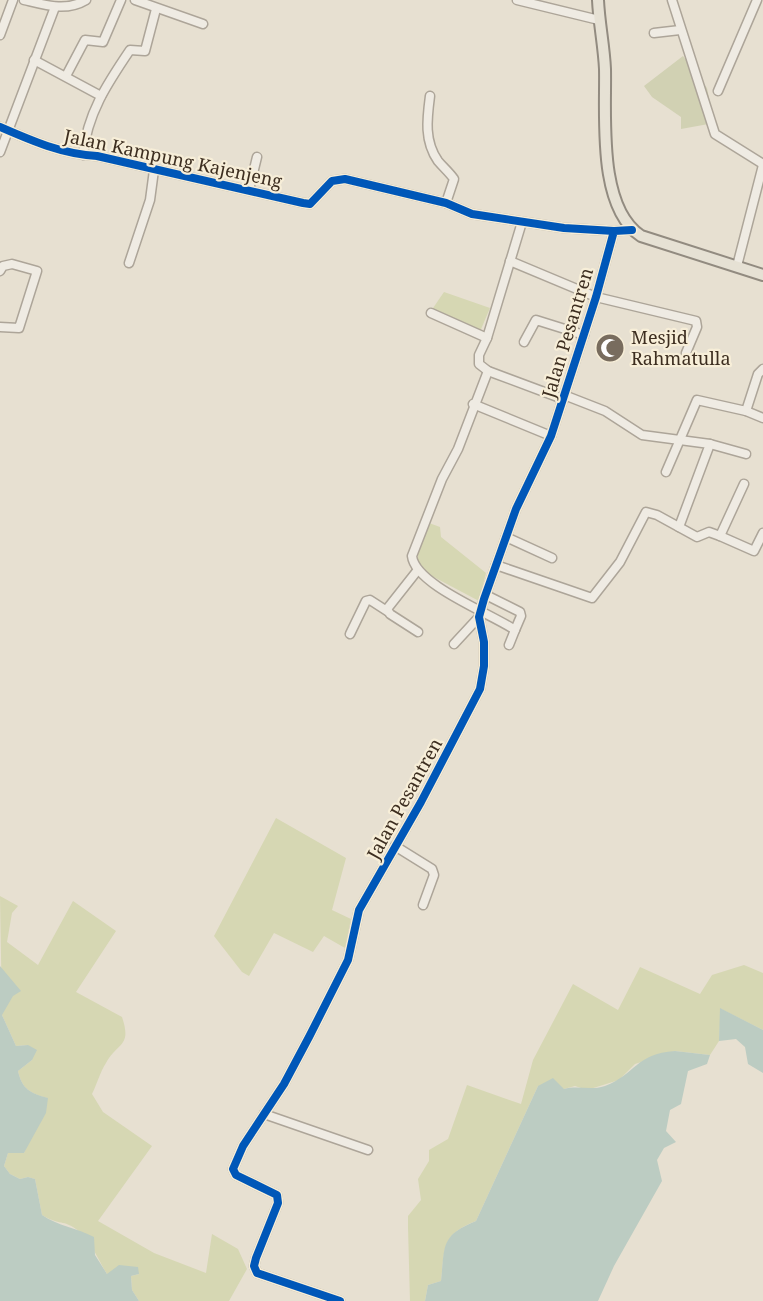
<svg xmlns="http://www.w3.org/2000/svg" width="763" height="1301" viewBox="0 0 763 1301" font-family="'Noto Serif',serif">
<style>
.green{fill:#d6d7b3}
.cemetery{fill:#d1d1b3}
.water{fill:#bcccc2}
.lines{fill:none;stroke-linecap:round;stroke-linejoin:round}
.minor-casing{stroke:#ada599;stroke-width:11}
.major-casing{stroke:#928b80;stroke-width:14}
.minor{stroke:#efebe3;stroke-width:8}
.major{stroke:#e6e1d4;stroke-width:10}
.cycleway-casing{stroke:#f7eed8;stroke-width:11}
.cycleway{stroke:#0057b8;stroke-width:8}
.labels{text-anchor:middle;stroke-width:4.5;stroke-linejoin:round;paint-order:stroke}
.street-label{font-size:18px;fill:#3d2e20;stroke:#f7eed8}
.poi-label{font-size:18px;fill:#3d2e20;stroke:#f7eed8;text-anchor:start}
</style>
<rect width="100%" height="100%" fill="#e7e0d1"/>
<g class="green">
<path d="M444,292L490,308L479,334L431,311Z"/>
<path d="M429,523L440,527L441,537L486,573L479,601L428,574L418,561V549Z"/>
<path d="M276,818L346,858L332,910L351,919L345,948L324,936L313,952L274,933L249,976L242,972L214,936Z"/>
<path d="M0,896L18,906L12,913L7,942L38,965L73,901L116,931L76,992L122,1017C132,1047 118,1042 106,1063C100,1072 97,1084 92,1094L103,1112L152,1146L98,1221L154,1253L206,1273L212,1234L238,1249L247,1269L229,1301H139L132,1290L131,1276L139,1274H107C97,1258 90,1237 73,1227C64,1221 56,1224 42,1215L35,1179L28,1177L20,1179L10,1174L4,1166L8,1153H24L47,1098C30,1093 22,1089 18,1071L32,1060L28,1045L16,1046L2,1015Z"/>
<path d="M744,965L763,973V1030L721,1009L719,1041L710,1055L675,1051L635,1064L619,1080L587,1090L575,1086L564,1089L538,1086L476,1221C441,1235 445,1247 441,1281L428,1285L425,1301H410L408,1227V1216L421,1200L418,1179L429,1161V1150L448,1139L467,1085L521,1104L533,1060L573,984L618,1010L640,967L700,994L712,975Z"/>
</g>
<path class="cemetery" d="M683,56L707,88L714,123L681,129V117L652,97L644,86Z"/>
<g class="water">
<path d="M0,966L21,991L13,996L2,1015L16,1046L28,1045L37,1050L32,1060L18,1071C22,1089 30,1093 48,1098L46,1113L24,1153H8L4,1166L10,1174L20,1179L28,1177L35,1179L42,1215C58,1226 77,1228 94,1237L95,1255L107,1274L119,1265L138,1267L139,1274L131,1276L132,1290L139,1301H0Z"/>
<path d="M720,1008L763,1030V1073L748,1064L745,1047L736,1039L719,1041Z"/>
<path d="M675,1051L710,1055L707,1064L688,1071L681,1104L670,1110L666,1131L676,1142L664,1148L657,1160L662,1181L614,1266L598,1301H425L428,1285L441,1281C445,1245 440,1236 476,1221L538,1086L553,1078L564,1089C578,1085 590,1091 605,1086C636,1074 635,1054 675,1051Z"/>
</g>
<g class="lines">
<g class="minor-casing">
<g id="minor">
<path d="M24,0C45,5 66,12 86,0"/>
<path d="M135,0L203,24"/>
<path d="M517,0L599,20"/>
<path d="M672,0L715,134L763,164"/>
<path d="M654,33L680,30"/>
<path d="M0,35L13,0"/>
<path d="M34,60L101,96"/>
<path d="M66,76L85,40L103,42L121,0"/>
<path d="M718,91L757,0"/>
<path d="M430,96C427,119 424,141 438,161C443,167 449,172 454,179L446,203"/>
<path d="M0,127C32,141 62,154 97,156L303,203L310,204L332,181L345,179L446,203L472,214L564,228L614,231"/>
<path d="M0,152L55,7"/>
<path d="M83,155C87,114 107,84 130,50L145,51L156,9"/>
<path d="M249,190L257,157"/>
<path d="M522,222L487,338L479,355V364L488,371L563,399"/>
<path d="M510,261L596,297L696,321L697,327L686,353"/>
<path d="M129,263L150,200L154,170"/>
<path d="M737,266L763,165"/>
<path d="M0,271L3,266L12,264L37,271L19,328L0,327"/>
<path d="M431,313L487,338"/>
<path d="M524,342L536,320L584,335"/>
<path d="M488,371L458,449L442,479L412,556C415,585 492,614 515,630L509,645"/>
<path d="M564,395L605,411L642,435L710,444L679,527"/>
<path d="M473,404L551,436"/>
<path d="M746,411L763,418"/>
<path d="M710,444L746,454"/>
<path d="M666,472L697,400L746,411L758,374L763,369"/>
<path d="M720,536L754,551L763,533"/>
<path d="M506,537L552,558"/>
<path d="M496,565L592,598L620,562L646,512L657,515L697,537L709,532L720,536L744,484"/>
<path d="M417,571L387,609L390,614L418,632"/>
<path d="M486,595L520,612L521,616L515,630"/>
<path d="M350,634L366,601L370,600L387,611"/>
<path d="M454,644L479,617"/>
<path d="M395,846L432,869L434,875L423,905"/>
<path d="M264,1114L368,1150"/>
<path d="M340,1301L257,1273L254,1266L256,1258L278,1203L277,1195L236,1175L233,1169L243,1146L284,1084L309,1037L348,960L359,910L421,802L480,689L484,666V642L479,617L484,599L516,509L551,436L596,297L614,231L632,230"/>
</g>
</g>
<g class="major-casing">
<path id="major" d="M598,0C599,23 604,46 605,69C606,115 597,207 641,236L763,275"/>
</g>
<use href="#minor" class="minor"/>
<use href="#major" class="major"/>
<g class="cycleway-casing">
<g id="cycleway">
<path d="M0,127C32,141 62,154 97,156L303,203L310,204L332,181L345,179L446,203L472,214L564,228L614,231"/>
<path d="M340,1301L257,1273L254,1266L256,1258L278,1203L277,1195L236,1175L233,1169L243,1146L284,1084L309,1037L348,960L359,910L421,802L480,689L484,666V642L479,617L484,599L516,509L551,436L596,297L614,231L632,230"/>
</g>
</g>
<use href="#cycleway" class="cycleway"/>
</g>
<defs>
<g id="mosque-disc" transform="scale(1.5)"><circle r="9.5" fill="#786c5e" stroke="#f7eed8"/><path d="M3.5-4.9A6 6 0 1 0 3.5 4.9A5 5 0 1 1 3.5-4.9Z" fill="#fff"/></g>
</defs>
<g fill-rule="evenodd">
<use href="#mosque-disc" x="610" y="348"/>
</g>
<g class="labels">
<g class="street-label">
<text transform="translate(173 159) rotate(12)" y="6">Jalan Kampung Kajenjeng</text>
<text transform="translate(568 333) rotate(-73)" y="6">Jalan Pesantren</text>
<text transform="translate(405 799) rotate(-61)" y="6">Jalan Pesantren</text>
</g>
<g class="poi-label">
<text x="631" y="344">Mesjid<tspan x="631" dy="21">Rahmatulla</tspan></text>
</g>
</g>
</svg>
